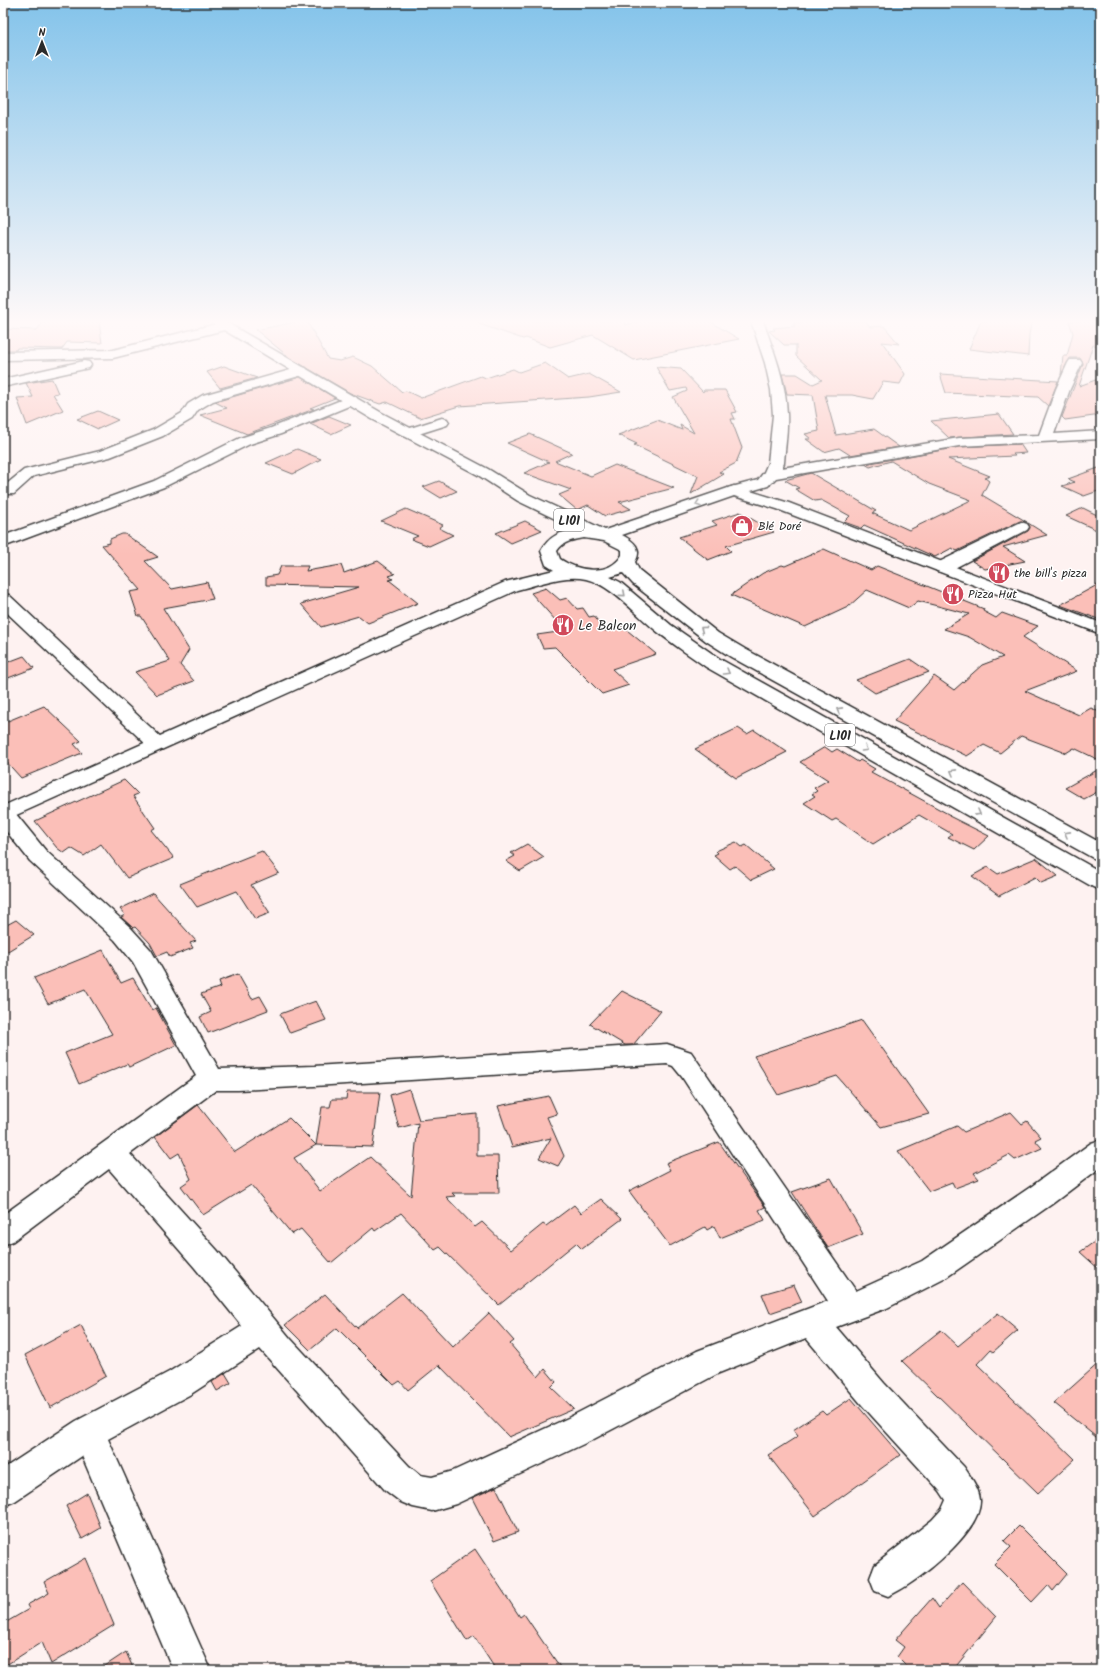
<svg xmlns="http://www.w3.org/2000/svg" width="1104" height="1673" viewBox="0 0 1104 1673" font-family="Kalam,sans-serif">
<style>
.building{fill:#fbbfb8;stroke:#2b2b2b}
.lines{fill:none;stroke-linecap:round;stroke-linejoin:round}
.minor-casing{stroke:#2b2b2b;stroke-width:3}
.major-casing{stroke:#2b2b2b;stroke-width:3}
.minor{fill:#fff;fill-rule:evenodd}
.major{fill:#fff;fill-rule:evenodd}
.oneway{stroke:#a0a0a0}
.labels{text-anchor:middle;stroke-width:3;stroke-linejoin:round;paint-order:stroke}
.far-poi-label{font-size:12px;fill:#2b2b2b;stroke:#fff;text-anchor:start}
.shield{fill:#fff;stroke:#6b6b6b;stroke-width:1}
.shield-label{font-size:13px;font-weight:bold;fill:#2b2b2b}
.poi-label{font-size:14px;fill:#2b2b2b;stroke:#fff;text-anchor:start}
</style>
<rect width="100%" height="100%" fill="#fef2f1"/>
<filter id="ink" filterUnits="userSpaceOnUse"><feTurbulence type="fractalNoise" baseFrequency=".025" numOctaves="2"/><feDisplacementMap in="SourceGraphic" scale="8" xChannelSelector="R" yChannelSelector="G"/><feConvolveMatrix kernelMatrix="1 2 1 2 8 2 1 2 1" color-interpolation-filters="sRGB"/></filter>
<g filter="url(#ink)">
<g class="building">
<path d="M44,321H99L102,343L67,342L62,349L17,348L16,350H3V329L37,330Z"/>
<path d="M301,321H307L328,359L340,361L353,357L372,366L402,392L406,391L421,398L481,376L486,378L513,369L519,372L545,363L568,379L589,374L621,392L589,397L459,406L420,418L387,402L380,404L350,393L290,358L256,330Z"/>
<path d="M479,321H625V325L642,321H709L739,339L634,360L593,335L550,347L526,338L523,339L479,324Z"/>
<path d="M830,321H866L870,327L884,326L899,344L882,342L905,374L900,384L883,382L873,399L852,395H825L836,435L874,429L899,447L850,455L839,448L824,452L806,439H811L805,434L819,431L813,395L787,394L782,374H797L813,384L822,380L796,356V345H784L769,331L775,330L773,328L795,326L793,323Z"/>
<path d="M981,321H1032L1029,334L1028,356L969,349Z"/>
<path d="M1069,321H1101V346L1093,345L1079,386L1101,378V415L1065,420L1062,417L1083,364L1080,358H1070L1061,375L1063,356H1067L1073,333Z"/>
<path d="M224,366L257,378L220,388L207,372Z"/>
<path d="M656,367L681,369L703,392L704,390H725L737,412L732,413L735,419H731L742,448L736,463L719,472L724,474L691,494L698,476L634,445L637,444L618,435L657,420L682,430L680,425L694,433L673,397L687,391L686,388L670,391Z"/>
<path d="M940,374L1058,381L1048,406L1038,397L946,393Z"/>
<path d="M300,377L335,398L310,408L314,409L247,434L200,415L227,408L215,402Z"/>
<path d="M52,379L58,393L53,394L63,410L27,425L17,398L33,397L26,383Z"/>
<path d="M98,411L118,420L98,429L77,419Z"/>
<path d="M999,414L1013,434L949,438L931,421Z"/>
<path d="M329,416L351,425L331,434L310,424Z"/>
<path d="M530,434L572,453L555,461L591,476L615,465L674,488L619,502L631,509L605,516L588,505L577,510L559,495L571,490L524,473L549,462L507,443Z"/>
<path d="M1020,444L1026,453L1013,454L1015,456L948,459L990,476L985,478L989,481L982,495L1027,522L1020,521L957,551L952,548L935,557L864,525L861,528L844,522L850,516L821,500L815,501L795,489L799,488L785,480L811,473L876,511L872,513L909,530L971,500L929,484L891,461L870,467L865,464L959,447Z"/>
<path d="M297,449L321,459L293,474L266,463Z"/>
<path d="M1101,467V490L1084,496L1062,486L1075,482L1068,479Z"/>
<path d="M439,481L457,491L441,498L423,487Z"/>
<path d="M1083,508L1101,517V532L1066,516Z"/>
<path d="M406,509L443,525L439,528L453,535L429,546L411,539L418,536L381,521Z"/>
<path d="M740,512L774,532L726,546L731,551L708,560L679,537L717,525L712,521Z"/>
<path d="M525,521L542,530L511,543L496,533Z"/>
<path d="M1028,523L1047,535L1003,547L1025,561L985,569L972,561L1028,531L1030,528Z"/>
<path d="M122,534H125L158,557L145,561L172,589L207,582L213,599L163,608L189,650L180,665L194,681L157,695L135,672L170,661L141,616H138L130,592L141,590L102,545L110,543V539Z"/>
<path d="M824,549L871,570L877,566L984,609L983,611L996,618L1002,613L1038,626L1023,637L1077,671L1025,691L1079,715L1091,708L1101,713V761L1074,748L1066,753L1021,736L1000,753L984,745L967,756L894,721L934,676L954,690L982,665L1003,657L969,637L944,629L969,614L918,601L909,608L867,590L848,607L805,627L731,595L763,573L782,565L785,566Z"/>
<path d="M378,561L395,574L389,576L393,579L389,580L418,603L368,623L359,616L321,627L301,604L359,587L266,585V577L277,575L281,566H308L306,571L341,565L344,573Z"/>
<path d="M1101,583V620L1060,605Z"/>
<path d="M546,588L560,600L567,598L577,609L583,608L589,617L594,616L605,631L622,626L656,654L612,669L629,685L602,694L555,647L543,648L537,635L565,631L531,593Z"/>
<path d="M24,656L34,668L3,680V664Z"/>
<path d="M910,659L929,672L875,693L856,680Z"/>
<path d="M44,706L81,741L74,744L82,753L21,778L3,758V723Z"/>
<path d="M738,728L747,734L754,730L787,752L736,778L695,749Z"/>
<path d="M825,747L832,752L837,749L858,762L860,760L875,769L871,772L950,815L949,816L989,836L974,850L948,837L952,834L919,815L873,844L836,819L832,821L804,803L815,796L812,794L817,791L814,788L828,780L800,762Z"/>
<path d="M1101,768V790L1084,799L1065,788Z"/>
<path d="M124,780L138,794L133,796L155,828L151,830L174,858L127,878L101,844L84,856L71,848L64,853L57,848L35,821Z"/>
<path d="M736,842L742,847L746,845L774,869L751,880L735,866L730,869L714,855L718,853L716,851Z"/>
<path d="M527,844L544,857L520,871L506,861L515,856L511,853Z"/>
<path d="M262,851L279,873L251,885L270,913L255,919L237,891L197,907L180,884Z"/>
<path d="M1036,858L1058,876L1041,883L1035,877L999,896L972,876L988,867L998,874Z"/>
<path d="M153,893L196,941L190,943L193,948L170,957L167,952L157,956L150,943L135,927L133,928L121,917L125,915L120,909Z"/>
<path d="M16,920L34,935L3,954V927Z"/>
<path d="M103,950L121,983L133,978L152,1010L156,1008L176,1045L129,1067L127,1064L79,1084L65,1053L112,1034L85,989L48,1004L34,978Z"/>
<path d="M238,974L252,999L260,996L268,1010L208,1033L200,1017L211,1012L201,994L221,987L219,981Z"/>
<path d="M622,991L661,1011L633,1045H625L590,1024Z"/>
<path d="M316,1001L326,1020L290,1033L280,1014Z"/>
<path d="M862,1020L929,1114L881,1127L837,1076L778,1095L754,1056Z"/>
<path d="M409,1089L419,1120L477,1114V1156H498L499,1193H452L455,1196L446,1197L475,1227L482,1222L511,1250L543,1224L546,1226L574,1205L581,1213L601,1199L622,1219L582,1249L576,1243L499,1305L440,1247L435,1250L401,1213L375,1231L373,1228L331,1263L301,1229L292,1234L251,1185L203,1215L181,1186L191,1179L179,1153L171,1158L155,1137L198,1105L235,1152L289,1118L316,1145L322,1107H330L332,1099H346L347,1092H380L373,1147L316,1145L294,1158L320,1191L370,1157L411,1196L418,1123L399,1128L390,1095Z"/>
<path d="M549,1096L557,1114L547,1117L564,1156L558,1166L539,1158L551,1138L512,1147L498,1106Z"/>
<path d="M1011,1112L1022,1124L1027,1121L1041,1137L1035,1140L1042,1148L1015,1160L1009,1155L974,1173L979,1179L955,1188L952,1182L929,1191L898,1151L957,1126L964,1132Z"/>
<path d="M719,1142L765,1207L759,1210L765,1220L720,1238L714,1226L707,1230L705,1227L670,1246L629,1191L670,1170L666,1163Z"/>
<path d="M831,1178L863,1234L828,1248L792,1192Z"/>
<path d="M1101,1237V1271L1080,1252Z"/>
<path d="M794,1285L802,1302L770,1313L762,1294Z"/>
<path d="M402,1293L453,1347L489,1313L514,1341L510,1344L538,1377L545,1369L556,1382L551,1387L574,1409L509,1437L439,1365L408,1390L400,1381L394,1385L337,1328L310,1350L285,1325L325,1294L357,1328Z"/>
<path d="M998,1313L1018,1330L993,1352L990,1350L977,1364L1075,1459L1038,1493L902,1361L941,1330L958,1346Z"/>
<path d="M81,1325L106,1376L50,1408L25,1355Z"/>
<path d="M1101,1361V1441L1054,1403Z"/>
<path d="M225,1373L231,1383L217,1391L212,1382Z"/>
<path d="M851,1398L900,1455L815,1516L768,1455L798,1436L793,1430L822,1411L826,1415Z"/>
<path d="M496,1487L518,1532L494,1541L472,1498Z"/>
<path d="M87,1493L101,1528L82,1539L66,1506Z"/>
<path d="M1019,1526L1067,1574L1053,1591L1048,1585L1032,1602L994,1564L1011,1547L1004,1541Z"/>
<path d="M475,1549L520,1617L524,1614L562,1670H496L474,1636L467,1641L430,1581Z"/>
<path d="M86,1558L114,1625L51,1664L42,1642L3,1667V1624L29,1609L27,1605L49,1593L44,1582Z"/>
<path d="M962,1582L996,1617L953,1670H910L897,1657L904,1647L895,1640L932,1598L939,1608Z"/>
<path d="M126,1652L134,1670H99Z"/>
</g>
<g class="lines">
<g class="minor-casing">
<g id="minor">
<path d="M751,321H763C774,352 786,381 787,414C788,430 785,447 784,463L782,468L959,438L1039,435L1056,389L1068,363L1070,360H1080L1082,363L1070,389L1054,434L1101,431V439L959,446L776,478L768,486L734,496L728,494L726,491L728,488L758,480L764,472L768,463L773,415L771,390L765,363Z"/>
<path d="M224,322L228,323L230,326L228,329L113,358L3,360V352L113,350Z"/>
<path d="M84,361L89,362L91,365L89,368L3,387V379Z"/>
<path d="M301,367L306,368L308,371L306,374L213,401L198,410L192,419L163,436L110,457L34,476L14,494H3V487L24,470L100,451L153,430L182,413L188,404L203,395Z"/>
<path d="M351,396L356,397L358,400L356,403L281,434L250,444L164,487L3,547V536L154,481L240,438L271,428Z"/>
<path d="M442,418L447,419L449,422L447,425L409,437L404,436L402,433L404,430Z"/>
<path d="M1021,522L1027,524L1029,527L1027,530L949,571L943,572L937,571L934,567L937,563Z"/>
<path d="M3,594L9,595L164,740L167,744L164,748L157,750L150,748L3,609Z"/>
<path d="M3,806L11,808L46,851L131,928L151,950L219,1069L314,1066L667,1044L691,1052L856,1291L922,1261L1032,1186L1091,1143L1101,1140V1167L1052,1204L944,1279L887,1308L836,1327L884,1383L964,1467C970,1476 979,1488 980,1500C982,1532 915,1585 888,1596L875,1591L870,1578L875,1565L932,1520L942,1509L946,1500L940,1491L862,1405L806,1338L719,1373L592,1440L456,1504L432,1511L413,1507L401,1502L385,1490L260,1349L191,1394L108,1439L211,1670H173L82,1456L15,1501L3,1506V1469L76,1421L169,1372L242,1326L195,1268L109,1169L13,1241L3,1245V1215L196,1076L133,962L115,940L30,861L3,827ZM667,1064L673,1066L682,1077L828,1301L697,1351L568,1418L453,1471L432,1477L420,1475L409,1466L290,1338L217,1250L130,1154L216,1090H238L314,1086Z"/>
</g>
</g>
<g class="major-casing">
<path id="major" d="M209,321H224L382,413L488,469L530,495L605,530L734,486L789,503L1101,623V634L777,509L734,496L622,535C634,541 643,549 635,562L639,570L718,633L745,649L1101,843V860L1093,858L731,657L706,641L633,584L623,573L610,577L620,582L671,625L720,659L1101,872V890L1093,887L706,667C691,656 674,645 659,633C638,617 612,585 586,579C564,574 538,585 517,590L3,821V806L505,582L554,570L546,565L541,551C549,536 560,532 576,529L518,501L478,475L372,419ZM584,538L604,541L622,550V555C609,577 577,571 560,559L557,551C563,541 574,540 584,538Z"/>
</g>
<use href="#minor" class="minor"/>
<use href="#major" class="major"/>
</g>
<defs><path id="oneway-chevron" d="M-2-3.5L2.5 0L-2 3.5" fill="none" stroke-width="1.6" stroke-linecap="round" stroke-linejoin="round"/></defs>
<g class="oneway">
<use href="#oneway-chevron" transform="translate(698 504) rotate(161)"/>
<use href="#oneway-chevron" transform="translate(623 594) rotate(41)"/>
<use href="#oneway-chevron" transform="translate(703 629) rotate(-143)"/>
<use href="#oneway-chevron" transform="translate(727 672) rotate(30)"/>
<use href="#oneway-chevron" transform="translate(839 710) rotate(-151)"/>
<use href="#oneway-chevron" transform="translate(865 749) rotate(30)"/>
<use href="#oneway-chevron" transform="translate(953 772) rotate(-151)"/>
<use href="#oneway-chevron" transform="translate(978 813) rotate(29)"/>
<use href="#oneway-chevron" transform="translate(1067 834) rotate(-151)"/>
</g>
</g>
<linearGradient id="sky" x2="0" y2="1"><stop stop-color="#83c3ea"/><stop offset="0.58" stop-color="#fff9f9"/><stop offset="1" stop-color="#fff9f9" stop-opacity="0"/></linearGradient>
<rect width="1104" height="555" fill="url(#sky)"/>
<defs>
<g id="shop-disc" transform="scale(1.15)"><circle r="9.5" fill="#d1495b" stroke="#fff"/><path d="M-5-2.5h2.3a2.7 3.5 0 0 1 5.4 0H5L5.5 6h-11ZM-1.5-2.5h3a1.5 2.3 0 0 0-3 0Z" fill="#fff"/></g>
<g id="restaurant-disc" transform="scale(1.15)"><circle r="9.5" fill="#d1495b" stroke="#fff"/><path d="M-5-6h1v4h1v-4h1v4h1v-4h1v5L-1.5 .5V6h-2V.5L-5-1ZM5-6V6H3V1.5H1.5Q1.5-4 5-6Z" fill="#fff"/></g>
</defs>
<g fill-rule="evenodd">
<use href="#shop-disc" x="742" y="526"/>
<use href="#restaurant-disc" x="999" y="573"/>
<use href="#restaurant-disc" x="953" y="594"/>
<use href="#restaurant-disc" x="563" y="625"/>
</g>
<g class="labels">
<g class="far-poi-label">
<text x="758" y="530">Blé Doré</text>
<text x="1014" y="577">the bill's pizza</text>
<text x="968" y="598">Pizza Hut</text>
</g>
<g class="shield">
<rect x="554" y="509" width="30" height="22" rx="3"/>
<rect x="825" y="724" width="30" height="22" rx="3"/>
</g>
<g class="shield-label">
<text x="569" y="525">L101</text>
<text x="840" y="740">L101</text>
</g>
<g class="poi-label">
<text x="578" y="630">Le Balcon</text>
</g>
</g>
<rect width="1104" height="1673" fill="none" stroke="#fff" stroke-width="16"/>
<rect x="8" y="8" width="1088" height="1657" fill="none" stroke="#2b2b2b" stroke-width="1.5" filter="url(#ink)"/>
<g transform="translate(42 42)" stroke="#ffffff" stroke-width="3" paint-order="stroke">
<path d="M0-3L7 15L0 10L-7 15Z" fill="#2b2b2b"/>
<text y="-6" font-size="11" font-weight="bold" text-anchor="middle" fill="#2b2b2b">N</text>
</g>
</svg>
